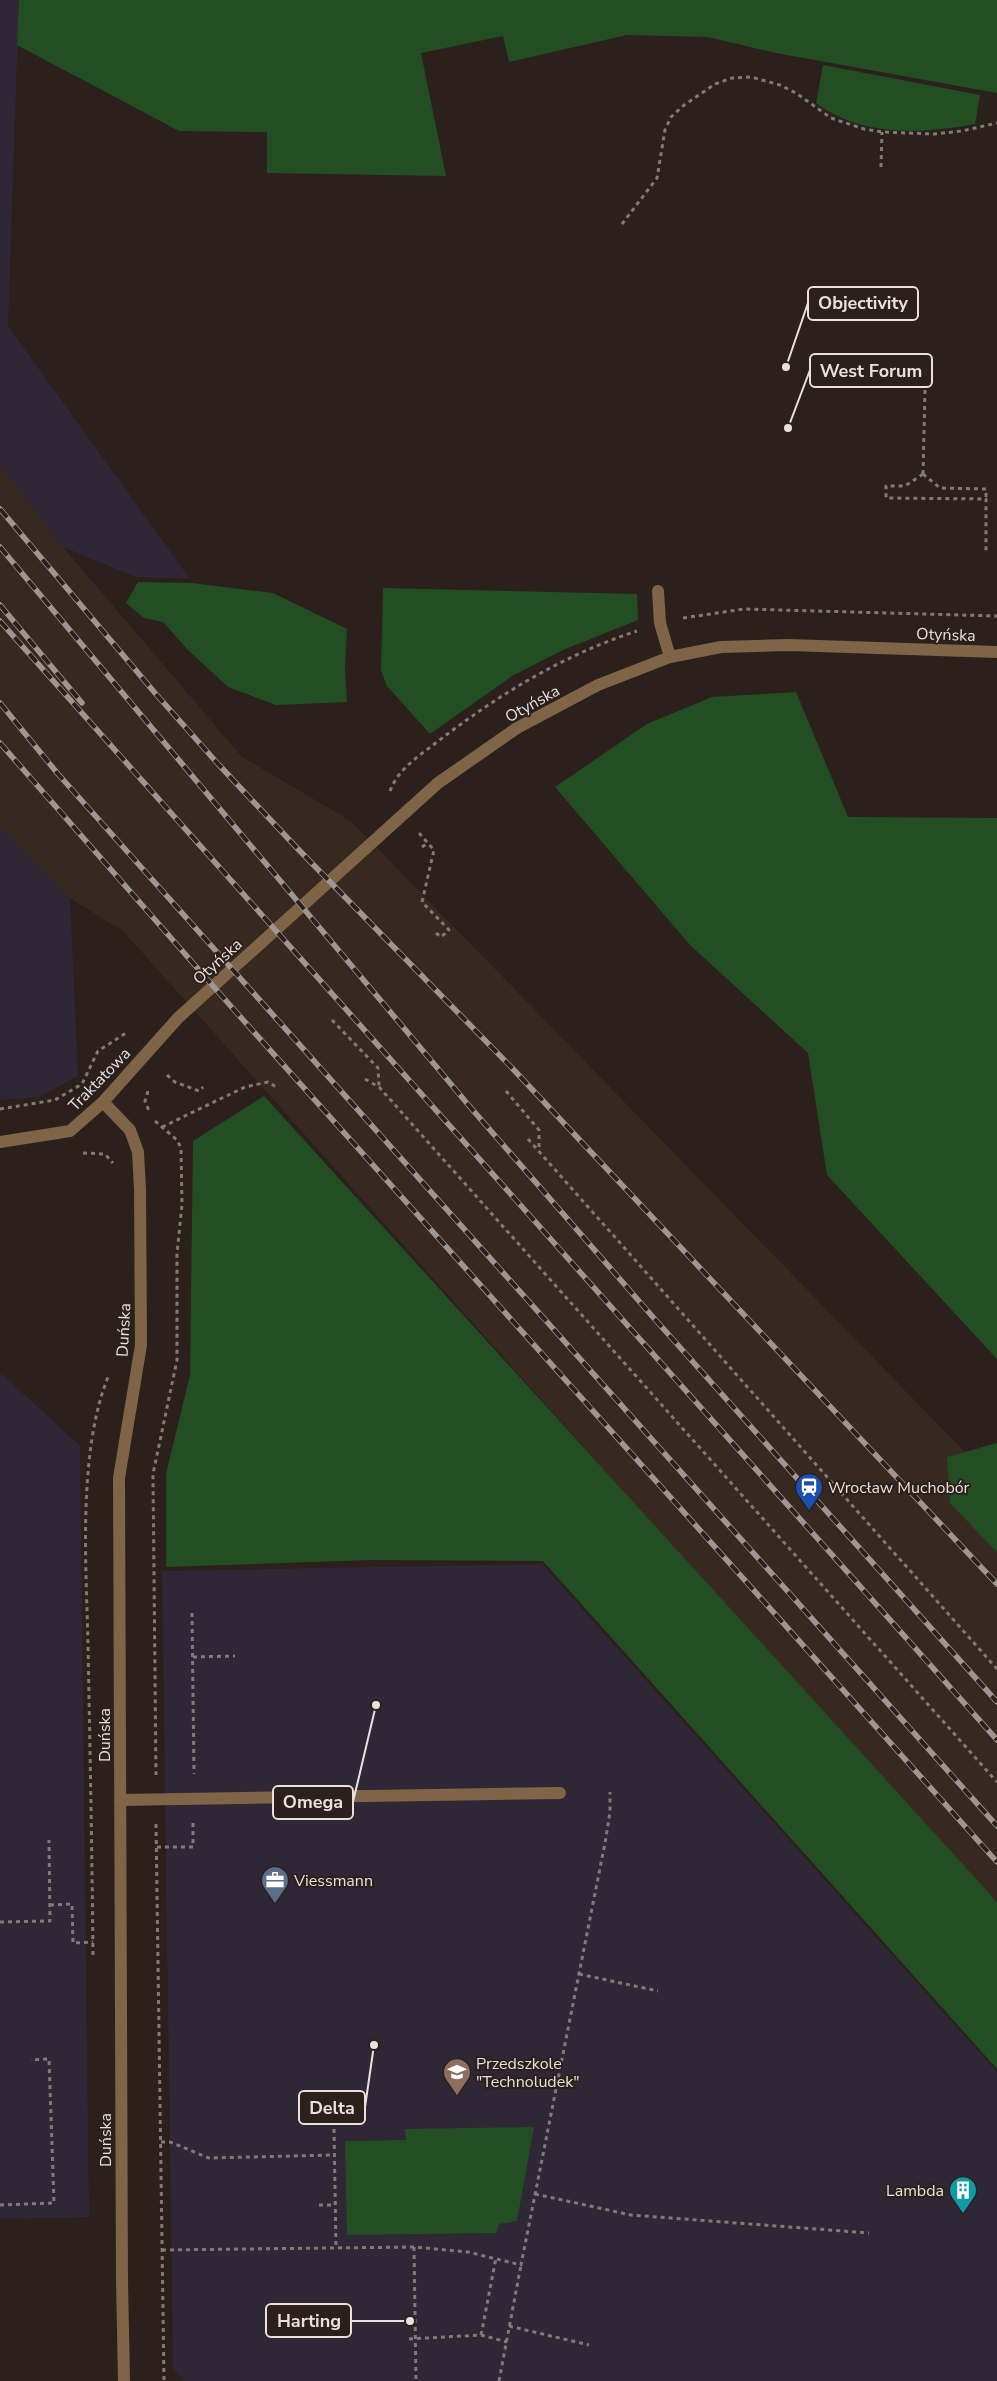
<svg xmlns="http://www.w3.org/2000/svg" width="997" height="2381" viewBox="0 0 997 2381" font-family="'Nunito Sans',sans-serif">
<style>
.commercial{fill:#2f2636}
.built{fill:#382920}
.green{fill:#234e23}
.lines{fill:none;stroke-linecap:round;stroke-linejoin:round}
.path{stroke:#837a76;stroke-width:3;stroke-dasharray:4 4;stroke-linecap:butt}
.minor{stroke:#7f6448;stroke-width:12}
.rail-casing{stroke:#9f9692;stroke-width:5.5}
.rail{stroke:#2b201b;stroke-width:4;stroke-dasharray:11;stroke-linecap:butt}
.labels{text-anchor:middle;stroke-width:4;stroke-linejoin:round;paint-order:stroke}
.street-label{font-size:16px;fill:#e8e1dd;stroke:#2b201b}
.poi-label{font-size:16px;fill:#e8e1dd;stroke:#2b201b;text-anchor:start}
.leader{fill:none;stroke:#e8e1dd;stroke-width:2}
.callout-dot{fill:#e8e1dd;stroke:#2b201b;stroke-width:2}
.callout{fill:#2b201b;stroke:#e8e1dd;stroke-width:2}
.callout-label{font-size:18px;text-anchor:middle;font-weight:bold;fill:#e8e1dd}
</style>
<rect width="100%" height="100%" fill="#2b201b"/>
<g class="commercial">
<path d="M0,0H19L8,326L190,579L136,577L63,547L0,464Z"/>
<path d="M0,826L70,898L78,1076L39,1097L0,1100Z"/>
<path d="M0,1375H3L80,1446L89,2217L0,2219Z"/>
<path d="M542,1564L997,2072V2381H184L173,2368L162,1571Z"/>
</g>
<path class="built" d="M0,464L63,547L242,757L351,821L997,1485V1910L124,932L70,898L0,826Z"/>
<g class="green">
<path d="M19,0H997V93L776,53L708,37L627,35L509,62L503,36L421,53L446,176L267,173V132L179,131L17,45Z"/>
<path d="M823,65L980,95L975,124C921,134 862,137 816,103Z"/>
<path d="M138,582L192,583L273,593L347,629L345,667L347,702L276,705L228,687L188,650L163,622L144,618L126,603Z"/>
<path d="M383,588L637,594L638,620L563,650L512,676L430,734L387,686L381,670Z"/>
<path d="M796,692L848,817L997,818V1359L827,1175L808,1053L690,945L555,787L647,724L712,697Z"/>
<path d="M264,1096L997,1902V2069L543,1561L370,1560L166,1567V1474L190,1375L193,1141Z"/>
<path d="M997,1443V1552L950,1503L947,1457Z"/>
<path d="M534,2127L517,2221L499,2224L496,2233L347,2235L345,2141L406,2140L405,2129Z"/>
</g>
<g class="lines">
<g class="path">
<path d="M881,167L882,132"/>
<path d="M622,224L657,178L665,130L671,117L683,106L715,84L732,78L751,77L780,85L796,93L831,118L864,129L882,132L934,134L962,131L997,123"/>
<path d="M923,474L905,486H886V498L986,499V551"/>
<path d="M923,474L925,390"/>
<path d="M923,474L940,488L986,489V499"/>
<path d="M683,618L744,609L997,616"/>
<path d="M390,791C398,769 419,756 437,742C498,695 563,655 637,631"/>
<path d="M419,833L434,850L422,902L449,930L441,937L436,933"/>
<path d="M422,847L428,843"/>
<path d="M332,1020L378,1068L379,1086"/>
<path d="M167,1075L175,1082L199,1091L203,1087"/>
<path d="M365,1079L379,1087L997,1782"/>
<path d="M148,1091L145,1101L149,1111"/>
<path d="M506,1091L539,1130V1150"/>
<path d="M0,1109L55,1100L82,1084L98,1051L126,1033"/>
<path d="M155,1121L177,1140L181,1148L182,1205L177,1253V1360L153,1474L156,1775"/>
<path d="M162,1127L245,1087L268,1082L278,1088"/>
<path d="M528,1139L997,1669"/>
<path d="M83,1153L105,1154L113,1163"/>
<path d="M192,1613L194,1774"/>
<path d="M193,1657L235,1656"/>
<path d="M156,1824L164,2381"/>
<path d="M157,1847H193V1823"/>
<path d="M50,1905L72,1904L73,1943L93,1942"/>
<path d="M0,1922L50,1921L49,1840"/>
<path d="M93,1955C92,1852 90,1748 88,1644C86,1563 78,1452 108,1377"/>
<path d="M579,1974L658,1991"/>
<path d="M334,2129L336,2248"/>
<path d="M161,2142H170L209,2158L334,2155"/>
<path d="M535,2194L631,2215L869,2233"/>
<path d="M0,2205L54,2203L49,2059L31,2060"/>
<path d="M319,2205H335"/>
<path d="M414,2247L416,2381"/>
<path d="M162,2250L414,2247L468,2252L521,2265L605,1843L610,1812V1792"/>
<path d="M509,2326L589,2345"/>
<path d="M481,2335L496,2258"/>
<path d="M409,2339L481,2335L507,2342"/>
<path d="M499,2381L521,2265"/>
</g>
<g class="minor">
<path d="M658,591L660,623L670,657"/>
<path d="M103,1102L130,1130L138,1152L140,1189L141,1345L119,1478L122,2281L124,2381"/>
<path d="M0,1142L70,1131L103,1102L178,1018L438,783L517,728L598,685L670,657L721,647L789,645L997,652"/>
<path d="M120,1800L560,1793"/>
</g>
<g class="rail-casing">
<g id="rail">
<path d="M0,509L155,693L219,765L296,847L513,1069L997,1584"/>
<path d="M0,547L471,1108L652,1316L997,1702"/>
<path d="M0,605L82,703"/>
<path d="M0,621L997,1740"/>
<path d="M0,703L58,774L997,1826"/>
<path d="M0,743L228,1003L997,1862"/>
</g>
</g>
<use href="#rail" class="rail"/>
</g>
<defs>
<g id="station-pin" transform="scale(1.4375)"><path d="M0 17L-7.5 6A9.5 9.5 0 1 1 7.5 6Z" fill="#1a4fb4" stroke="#2b201b"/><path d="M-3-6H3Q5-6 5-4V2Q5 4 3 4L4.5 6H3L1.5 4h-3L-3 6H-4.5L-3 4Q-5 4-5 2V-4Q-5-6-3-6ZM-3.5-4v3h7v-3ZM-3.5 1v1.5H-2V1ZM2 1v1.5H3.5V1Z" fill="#fff"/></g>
<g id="office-pin" transform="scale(1.4375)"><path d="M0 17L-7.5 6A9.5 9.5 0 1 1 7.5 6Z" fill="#5c6f8a" stroke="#2b201b"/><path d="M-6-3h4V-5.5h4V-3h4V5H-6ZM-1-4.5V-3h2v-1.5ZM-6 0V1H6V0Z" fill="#fff"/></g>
<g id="school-pin" transform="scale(1.4375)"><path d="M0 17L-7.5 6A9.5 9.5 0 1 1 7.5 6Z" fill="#8d6e63" stroke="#2b201b"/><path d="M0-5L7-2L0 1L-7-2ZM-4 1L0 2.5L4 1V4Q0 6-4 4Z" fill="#fff"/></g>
<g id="building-pin" transform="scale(1.4375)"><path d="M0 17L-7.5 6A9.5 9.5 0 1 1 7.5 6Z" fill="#0f9aa8" stroke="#2b201b"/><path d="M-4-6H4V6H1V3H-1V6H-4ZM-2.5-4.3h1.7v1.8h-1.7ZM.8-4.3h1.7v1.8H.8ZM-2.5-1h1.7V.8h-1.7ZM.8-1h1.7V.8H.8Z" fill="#fff"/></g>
</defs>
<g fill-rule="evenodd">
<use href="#station-pin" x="809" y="1487"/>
<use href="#office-pin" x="275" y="1880"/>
<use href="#school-pin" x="457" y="2072"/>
<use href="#building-pin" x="963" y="2190"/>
</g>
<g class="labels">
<g class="street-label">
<text transform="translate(946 634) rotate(2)" y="6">Otyńska</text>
<text transform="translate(532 703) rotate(-29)" y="6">Otyńska</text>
<text transform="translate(217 961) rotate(-42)" y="6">Otyńska</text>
<text transform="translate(99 1079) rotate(-46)" y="6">Traktatowa</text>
<text transform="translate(123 1330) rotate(-87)" y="6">Duńska</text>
<text transform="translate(104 1735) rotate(-90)" y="6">Duńska</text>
<text transform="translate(105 2140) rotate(-90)" y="6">Duńska</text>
</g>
<g class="poi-label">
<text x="828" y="1493">Wrocław Muchobór</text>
<text x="294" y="1886">Viessmann</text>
<text x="476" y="2069">Przedszkole<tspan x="476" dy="18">"Technoludek"</tspan></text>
<text x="944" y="2196" text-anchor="end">Lambda</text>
</g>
</g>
<path class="leader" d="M786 367L808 303M788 428L810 370M376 1705L353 1802M374 2045L365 2107M410 2321L351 2321"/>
<g class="callout-dot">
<circle cx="786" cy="367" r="5"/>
<circle cx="788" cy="428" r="5"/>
<circle cx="376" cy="1705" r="5"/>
<circle cx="374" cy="2045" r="5"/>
<circle cx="410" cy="2321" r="5"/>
</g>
<g class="callout">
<rect x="808" y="287" width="110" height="33" rx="5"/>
<rect x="810" y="354" width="122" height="33" rx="5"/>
<rect x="273" y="1786" width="80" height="33" rx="5"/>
<rect x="299" y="2091" width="66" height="33" rx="5"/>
<rect x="266" y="2304" width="85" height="33" rx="5"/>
</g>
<g class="callout-label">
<text x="863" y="309">Objectivity</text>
<text x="871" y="377">West Forum</text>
<text x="313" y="1808">Omega</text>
<text x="332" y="2114">Delta</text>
<text x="309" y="2327">Harting</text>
</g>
</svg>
